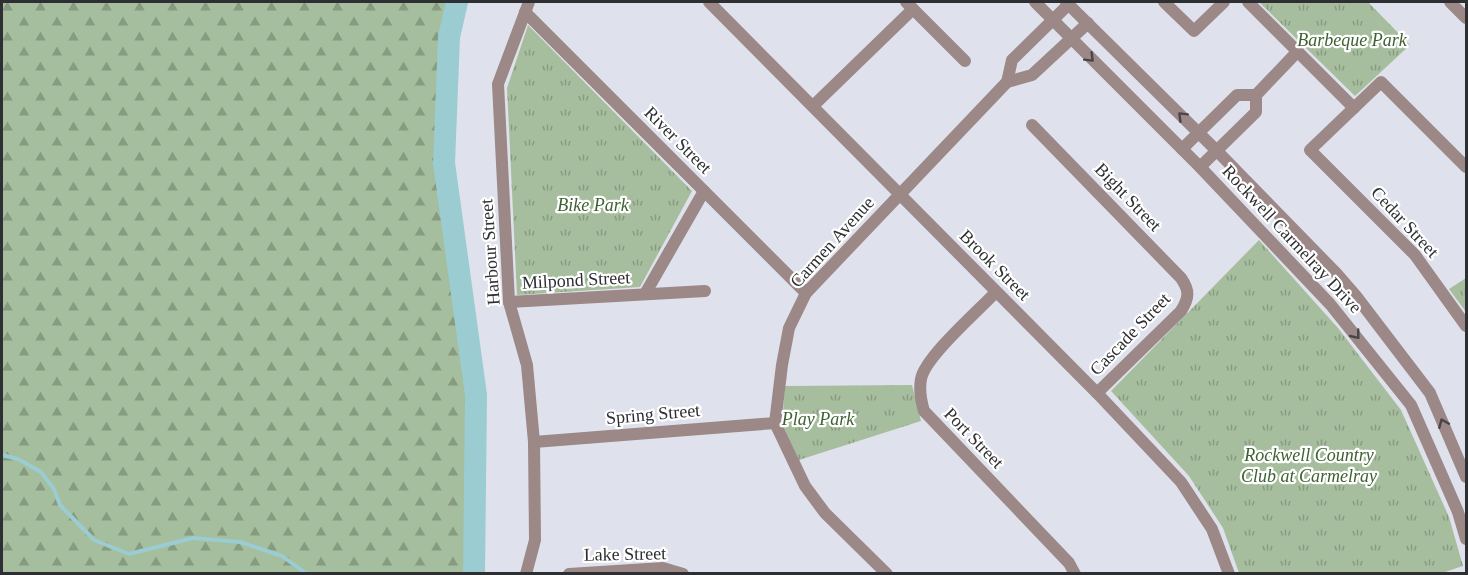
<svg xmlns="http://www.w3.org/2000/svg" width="1468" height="575" viewBox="0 0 1468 575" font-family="Georgia,serif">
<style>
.grass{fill:url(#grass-tufts)}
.forest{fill:url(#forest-firs)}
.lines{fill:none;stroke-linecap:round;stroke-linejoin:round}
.stream{stroke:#9accd2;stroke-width:4}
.river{stroke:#9accd2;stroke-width:22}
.minor{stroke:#9b8887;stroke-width:12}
.oneway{stroke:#494548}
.labels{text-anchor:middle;stroke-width:4.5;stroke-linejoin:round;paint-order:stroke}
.park-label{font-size:18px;font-style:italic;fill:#3e6131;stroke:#fff}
.street-label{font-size:18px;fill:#2e2f33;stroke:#fff}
</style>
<defs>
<pattern id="grass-tufts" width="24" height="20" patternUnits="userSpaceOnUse" patternTransform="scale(1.5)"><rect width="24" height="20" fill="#a7be9e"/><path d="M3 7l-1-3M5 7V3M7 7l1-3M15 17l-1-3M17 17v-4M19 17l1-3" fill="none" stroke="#889b81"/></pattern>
<pattern id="forest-firs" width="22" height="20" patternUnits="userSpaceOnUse" patternTransform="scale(1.5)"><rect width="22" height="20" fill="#a5be9d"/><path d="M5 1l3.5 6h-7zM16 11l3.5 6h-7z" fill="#879b81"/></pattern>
</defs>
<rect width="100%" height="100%" fill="#dfe2ec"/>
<g class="grass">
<path d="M1259,2H1368L1410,45L1355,96Z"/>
<path d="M528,25L692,191L640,287L517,295L507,88Z"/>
<path d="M1259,240L1338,328L1401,410L1449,517L1463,566L1439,574L1239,573L1223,528L1189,476L1111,391Z"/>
<path d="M1466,278V312L1449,289Z"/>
<path d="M912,385L921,421L799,460L782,424L785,386Z"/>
</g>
<path class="forest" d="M2,2H457L449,37L444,163L476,395L474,573H2Z"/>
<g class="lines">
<path class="stream" d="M2,455L18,459L41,472L54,489L60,505L94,540L129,554L193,538L240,542L282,556L307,574"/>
<path class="river" d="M457,2L449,37L444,163L476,395L474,574"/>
<g class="minor">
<path d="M709,2L1097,393L1181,482L1212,529L1229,574"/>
<path d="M906,2L965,61"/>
<path d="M1035,2L1200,167L1330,304L1411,405L1458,512L1466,539"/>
<path d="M1066,2L1217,151L1336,273L1356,296L1430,393L1466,477"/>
<path d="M1164,2L1194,31L1224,2"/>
<path d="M1248,2L1354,108"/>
<path d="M1450,2L1466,18"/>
<path d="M525,12L806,293"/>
<path d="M1007,82L1032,75L1088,23"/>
<path d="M813,106L913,9"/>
<path d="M1032,125L1181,278C1190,291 1189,298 1181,311L1097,393"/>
<path d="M1182,149L1237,95H1256"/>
<path d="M1200,167L1256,112V95L1298,51"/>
<path d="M1466,167L1381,82L1310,150L1415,255L1466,326"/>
<path d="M996,292C979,310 925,357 921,379C919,390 921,401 924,411L1069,563L1075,574"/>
<path d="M645,294L704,191"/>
<path d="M509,302L705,291"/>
<path d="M534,442L775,423"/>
<path d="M526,574L535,540L534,442L527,365L509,302L498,84L529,2"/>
<path d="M569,574L663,568L683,574"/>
<path d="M887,574L825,513L805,486L775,423L782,365L789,328L806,293L1007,82L1012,60L1069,4"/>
</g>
</g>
<defs><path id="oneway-chevron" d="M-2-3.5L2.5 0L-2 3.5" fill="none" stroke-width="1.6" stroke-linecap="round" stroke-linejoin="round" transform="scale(1.5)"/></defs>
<g class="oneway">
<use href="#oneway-chevron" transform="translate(1090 58) rotate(45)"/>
<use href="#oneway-chevron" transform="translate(1182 116) rotate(-135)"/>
<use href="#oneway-chevron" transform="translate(1356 335) rotate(51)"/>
<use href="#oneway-chevron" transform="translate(1443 423) rotate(-113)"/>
</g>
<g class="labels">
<g class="park-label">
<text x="1352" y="46">Barbeque Park</text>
<text x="593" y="211">Bike Park</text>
<text x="818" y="425">Play Park</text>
<text x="1309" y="461">Rockwell Country<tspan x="1309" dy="21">Club at Carmelray</tspan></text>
</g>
<g class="street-label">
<text transform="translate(678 140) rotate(45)" y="6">River Street</text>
<text transform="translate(1128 197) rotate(46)" y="6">Bight Street</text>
<text transform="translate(1405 222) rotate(47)" y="6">Cedar Street</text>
<text transform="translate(1292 239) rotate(47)" y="6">Rockwell Carmelray Drive</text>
<text transform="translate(832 242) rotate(-48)" y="6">Carmen Avenue</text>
<text transform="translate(490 252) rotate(-94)" y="6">Harbour Street</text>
<text transform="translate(995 265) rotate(45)" y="6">Brook Street</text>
<text transform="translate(576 280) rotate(-3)" y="6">Milpond Street</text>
<text transform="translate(1130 334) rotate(-46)" y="6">Cascade Street</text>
<text transform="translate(653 414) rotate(-5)" y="6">Spring Street</text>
<text transform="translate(974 438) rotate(46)" y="6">Port Street</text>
<text transform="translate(625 554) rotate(-1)" y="6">Lake Street</text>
</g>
</g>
<rect width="1468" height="575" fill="none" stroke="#2e2f33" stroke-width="6"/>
</svg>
